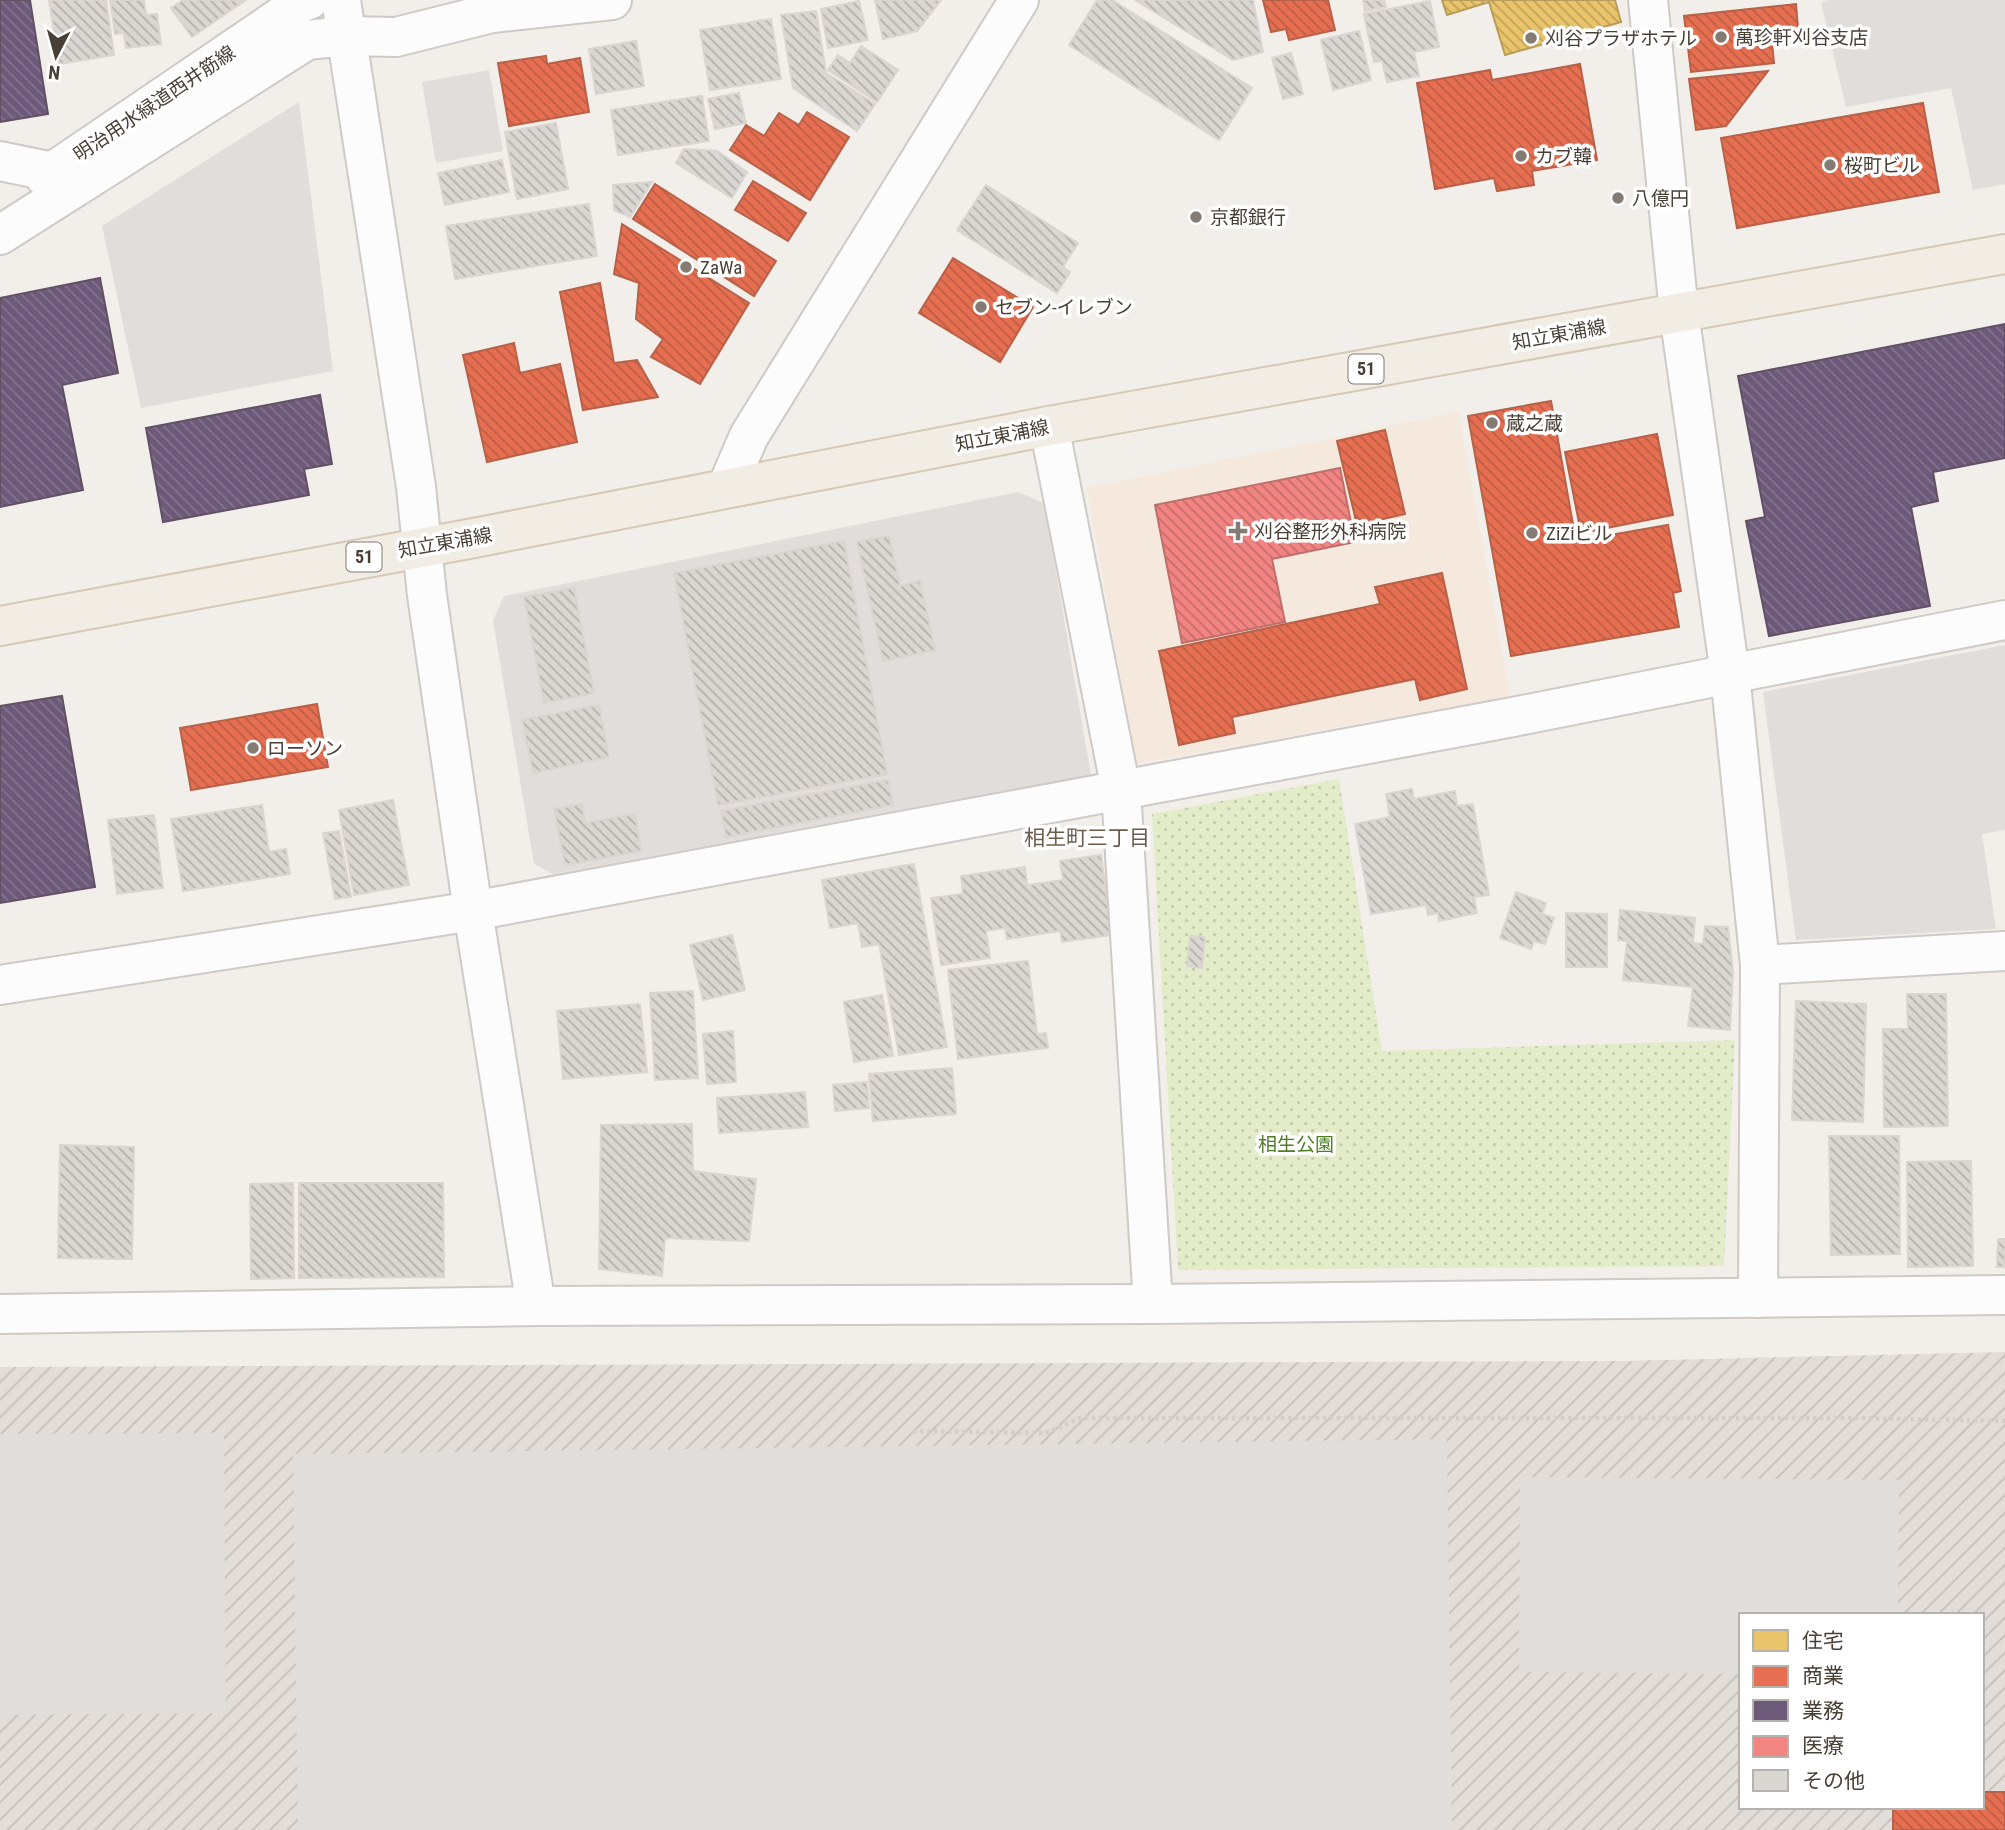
<svg xmlns="http://www.w3.org/2000/svg" width="2005" height="1830" viewBox="0 0 2005 1830" font-family="'Roboto Condensed','Noto Sans JP',sans-serif">
<style>
.commercial{fill:#f5e8dc}
.industrial{fill:url(#industrial-furrows);fill-rule:evenodd}
.park{fill:url(#park-dots)}
.parking{fill:#e1ddda}
.homes{fill:url(#homes-back-hatch);stroke:#b99c5a;stroke-width:2}
.shops{fill:url(#shops-back-hatch);stroke:#b76149;stroke-width:2}
.offices{fill:url(#offices-back-hatch);stroke:#625165;stroke-width:2}
.health{fill:url(#health-back-hatch);stroke:#bf6f6b;stroke-width:2}
.building{fill:url(#building-back-hatch);stroke:#dad5d0;stroke-width:2}
.lines{fill:none;stroke-linecap:round;stroke-linejoin:round}
.minor-casing{stroke:#cecac6;stroke-width:42}
.major-casing{stroke:#d5c9b6;stroke-width:42}
.path{stroke:#d2ceca;stroke-width:4.5;stroke-dasharray:3.5 3.5;stroke-linecap:butt}
.minor{stroke:#fdfcfc;stroke-width:38}
.major{stroke:#f1ece4;stroke-width:38}
.poi-dot{fill:#847c74;stroke:#fff;stroke-width:2.5}
.labels{text-anchor:middle;stroke-width:7;stroke-linejoin:round;paint-order:stroke}
.shield{fill:#fff;stroke:#7f7972;stroke-width:2}
.shield-label{font-size:18px;font-weight:bold;fill:#483f35}
.poi-label{font-size:19px;fill:#483f35;stroke:#fff;text-anchor:start}
.street-label{font-size:19px;fill:#483f35;stroke:#fff}
.park-label{font-size:19px;fill:#4f7e24;stroke:#fff}
.neighbourhood-label{font-size:21px;fill:#6c5c4c;stroke:#fff}
</style>
<defs>
<pattern id="industrial-furrows" width="10" height="10" patternUnits="userSpaceOnUse" patternTransform="scale(1.75)"><rect width="10" height="10" fill="#e2ddd8"/><path d="M-1 1l2-2M0 10L10 0M9 11l2-2" fill="none" stroke="#c3bfba"/></pattern>
<pattern id="park-dots" width="8" height="8" patternUnits="userSpaceOnUse" patternTransform="scale(1.75)"><rect width="8" height="8" fill="#e3ecc8"/><path d="M2 2h.1M6 6h.1" fill="none" stroke="#c4cbac" stroke-width="1.8" stroke-linecap="round"/></pattern>
<pattern id="homes-back-hatch" width="6" height="6" patternUnits="userSpaceOnUse" patternTransform="scale(1.75)"><rect width="6" height="6" fill="#e9c46a"/><path d="M-1 5l2 2M0 0l6 6M5-1l2 2" fill="none" stroke="#bfa158"/></pattern>
<pattern id="shops-back-hatch" width="6" height="6" patternUnits="userSpaceOnUse" patternTransform="scale(1.75)"><rect width="6" height="6" fill="#e76f51"/><path d="M-1 5l2 2M0 0l6 6M5-1l2 2" fill="none" stroke="#bd5d44"/></pattern>
<pattern id="offices-back-hatch" width="6" height="6" patternUnits="userSpaceOnUse" patternTransform="scale(1.75)"><rect width="6" height="6" fill="#6d597a"/><path d="M-1 5l2 2M0 0l6 6M5-1l2 2" fill="none" stroke="#84748c"/></pattern>
<pattern id="health-back-hatch" width="6" height="6" patternUnits="userSpaceOnUse" patternTransform="scale(1.75)"><rect width="6" height="6" fill="#f28482"/><path d="M-1 5l2 2M0 0l6 6M5-1l2 2" fill="none" stroke="#c66d6b"/></pattern>
<pattern id="building-back-hatch" width="6" height="6" patternUnits="userSpaceOnUse" patternTransform="scale(1.75)"><rect width="6" height="6" fill="#dad6d1"/><path d="M-1 5l2 2M0 0l6 6M5-1l2 2" fill="none" stroke="#b3afaa"/></pattern>
</defs>
<rect width="100%" height="100%" fill="#f2eeea"/>
<path class="commercial" d="M1458,412L1510,696L1136,764L1087,488Z"/>
<path class="industrial" d="M2005,1352V1830H0V1367L1623,1361ZM1741,1615H1982V1807H1741Z"/>
<path class="park" d="M1339,779L1382,1051L1735,1040L1724,1266L1178,1270L1152,814Z"/>
<g class="parking">
<path d="M1829,0H2005V184L1973,190L1951,88L1846,107L1821,2Z"/>
<path d="M489,70L503,151L436,163L422,82Z"/>
<path d="M299,102L333,371L141,408L102,226Z"/>
<path d="M1018,492L1044,503L1091,775L553,874L534,864L493,620L504,596Z"/>
<path d="M2005,645V830L1982,834L1996,929L1796,940L1763,692Z"/>
<path d="M224,1433L226,1713L0,1715V1434Z"/>
<path d="M1447,1439L1452,1830H298L293,1454Z"/>
<path d="M1520,1477L1899,1480L1898,1615H1741V1674L1519,1672Z"/>
</g>
<path class="homes" d="M1442,0H1615L1621,22L1505,55L1489,2L1447,15Z"/>
<g class="shops">
<path d="M1263,0H1328L1335,30L1289,40L1286,29L1271,32Z"/>
<path d="M1796,4L1799,40L1772,43L1774,63L1691,72L1684,16Z"/>
<path d="M546,56L547,64L580,58L589,112L509,126L498,63Z"/>
<path d="M1580,64L1597,160L1532,171L1534,185L1497,191L1494,178L1435,189L1417,83L1490,70L1492,80Z"/>
<path d="M1768,71L1726,126L1696,130L1689,79Z"/>
<path d="M1923,103L1939,192L1737,228L1721,138Z"/>
<path d="M807,112L849,137L810,200L730,150L746,125L764,136L779,113L799,125Z"/>
<path d="M753,181L806,213L788,241L735,210Z"/>
<path d="M655,184L776,261L754,296L633,219Z"/>
<path d="M622,224L749,303L700,384L651,357L663,339L636,319L639,283L614,274Z"/>
<path d="M953,258L1033,307L1000,362L919,313Z"/>
<path d="M600,283L614,363L637,360L658,397L583,410L560,292Z"/>
<path d="M514,343L520,373L560,364L577,442L487,462L463,355Z"/>
<path d="M1551,401L1576,541L1668,525L1681,591L1673,593L1679,627L1511,656L1468,416Z"/>
<path d="M1385,430L1405,514L1357,525L1337,441Z"/>
<path d="M1657,434L1673,515L1581,533L1565,452Z"/>
<path d="M1442,573L1467,689L1420,700L1415,679L1232,717L1235,733L1179,745L1159,651L1380,604L1375,587Z"/>
<path d="M317,704L328,767L191,790L180,728Z"/>
<path d="M1982,1792H2005V1830H1893V1807H1982Z"/>
</g>
<g class="offices">
<path d="M0,0H30L48,114L0,122Z"/>
<path d="M100,278L118,373L62,385L83,490L0,507V298Z"/>
<path d="M2005,324V458L1933,472L1938,501L1911,507L1930,606L1769,636L1746,521L1765,517L1738,376Z"/>
<path d="M320,395L332,464L304,469L309,495L163,522L146,428Z"/>
<path d="M62,696L95,887L0,903V706Z"/>
</g>
<path class="health" d="M1340,468L1355,542L1272,559L1285,622L1182,643L1155,505Z"/>
<g class="building">
<path d="M49,0H106L114,55L59,64Z"/>
<path d="M110,0H144L146,15L157,14L161,44L126,48L124,33L115,34Z"/>
<path d="M183,0H246L192,37L171,8Z"/>
<path d="M875,0H941L917,31L883,39Z"/>
<path d="M1097,0H1112L1252,88L1219,140L1069,45Z"/>
<path d="M1135,0H1253L1263,52L1233,60Z"/>
<path d="M1363,0H1384L1386,7L1365,11Z"/>
<path d="M859,1L868,40L828,48L821,9Z"/>
<path d="M1430,1L1439,47L1414,52L1419,76L1387,82L1382,61L1374,62L1364,14Z"/>
<path d="M816,11L826,73L875,104L857,131L793,88L781,15Z"/>
<path d="M771,19L781,79L710,90L700,30Z"/>
<path d="M1359,31L1371,80L1333,90L1321,40Z"/>
<path d="M636,41L644,86L596,94L589,49Z"/>
<path d="M861,46L898,70L877,102L828,70L838,55L850,63Z"/>
<path d="M1291,53L1303,94L1283,99L1272,58Z"/>
<path d="M739,93L746,123L715,129L708,99Z"/>
<path d="M702,96L709,141L618,155L611,110Z"/>
<path d="M556,123L568,189L517,199L505,132Z"/>
<path d="M684,149L717,151L747,172L732,198L676,163Z"/>
<path d="M502,160L509,192L445,205L438,173Z"/>
<path d="M652,182L630,217L614,210L613,185Z"/>
<path d="M986,185L1078,243L1063,267L1070,272L1057,293L957,230Z"/>
<path d="M589,204L597,256L455,279L446,226Z"/>
<path d="M889,536L900,586L920,581L935,650L883,661L857,542Z"/>
<path d="M844,541L887,774L718,805L674,573Z"/>
<path d="M574,588L594,693L544,703L524,597Z"/>
<path d="M599,705L609,757L533,773L522,720Z"/>
<path d="M888,780L893,805L726,837L721,811Z"/>
<path d="M1412,789L1414,799L1455,791L1457,806L1473,804L1489,895L1474,897L1477,913L1439,921L1438,913L1428,915L1426,905L1371,914L1355,824L1390,817L1386,794Z"/>
<path d="M393,800L409,885L354,895L339,810Z"/>
<path d="M582,804L585,823L635,814L641,851L565,865L554,809Z"/>
<path d="M262,805L269,852L286,849L290,874L183,891L171,819Z"/>
<path d="M154,815L163,888L117,894L108,820Z"/>
<path d="M339,831L351,897L335,899L323,833Z"/>
<path d="M1101,855L1112,935L1062,942L1060,931L1007,939L1005,928L986,931L990,958L941,965L931,898L963,894L961,876L1025,867L1027,885L1063,880L1060,861Z"/>
<path d="M914,864L947,1047L899,1055L879,944L862,947L858,923L830,928L822,880Z"/>
<path d="M1516,892L1546,903L1542,914L1554,918L1545,944L1534,941L1531,949L1500,938Z"/>
<path d="M1620,910L1695,918L1693,943L1703,944L1705,926L1728,927L1733,971L1730,1030L1688,1026L1693,987L1623,980L1627,941L1618,940Z"/>
<path d="M1566,913L1607,914V967H1566Z"/>
<path d="M732,935L745,990L703,1000L690,945Z"/>
<path d="M1190,936L1205,937L1202,968L1187,966Z"/>
<path d="M1028,961L1037,1034L1046,1033L1048,1048L958,1059L948,970Z"/>
<path d="M693,991L698,1078L655,1080L650,993Z"/>
<path d="M1907,994H1946L1948,1126L1884,1127L1883,1029H1908Z"/>
<path d="M882,995L893,1056L854,1062L844,1002Z"/>
<path d="M1796,1001L1866,1004L1863,1122L1792,1120Z"/>
<path d="M640,1004L647,1072L563,1079L557,1011Z"/>
<path d="M733,1031L736,1082L707,1084L703,1034Z"/>
<path d="M952,1068L956,1114L873,1121L869,1074Z"/>
<path d="M867,1082L869,1108L835,1111L833,1085Z"/>
<path d="M805,1092L808,1127L719,1133L717,1098Z"/>
<path d="M692,1124L693,1171L756,1179L749,1241L665,1238L662,1276L599,1269L601,1125Z"/>
<path d="M1829,1136H1899L1900,1254L1831,1255Z"/>
<path d="M60,1145L134,1147L132,1259L58,1258Z"/>
<path d="M1971,1161L1973,1266L1908,1267L1907,1162Z"/>
<path d="M293,1183L294,1278L251,1279L250,1184Z"/>
<path d="M299,1183H443L444,1277L299,1278Z"/>
<path d="M1998,1239H2005V1267H1997Z"/>
</g>
<g class="lines">
<g class="minor-casing">
<g id="minor">
<path d="M341,0L416,487L427,595L473,911L536,1306"/>
<path d="M1648,0L1679,313L1730,674L2005,620"/>
<path d="M0,161L73,176"/>
<path d="M45,177L304,1L309,0"/>
<path d="M0,235L307,40L347,36L396,37L492,13L612,0"/>
<path d="M1049,426L1121,790L1153,1304"/>
<path d="M727,487L749,436L1019,0"/>
<path d="M0,985L473,911L1513,717L1730,674L1760,965L2005,951"/>
<path d="M1758,1298L1760,965"/>
<path d="M0,1314L536,1306L1153,1304L2005,1295"/>
</g>
</g>
<g class="major-casing">
<path id="major" d="M0,626L474,538L1049,426L2005,254"/>
</g>
<path class="path" d="M913,1431L1046,1433L1080,1418H1850L2005,1421"/>
<use href="#minor" class="minor"/>
<use href="#major" class="major"/>
</g>
<g class="poi-dot">
<circle cx="1721" cy="37" r="7"/>
<circle cx="1531" cy="38" r="7"/>
<circle cx="1521" cy="156" r="7"/>
<circle cx="1830" cy="165" r="7"/>
<circle cx="1618" cy="198" r="7"/>
<circle cx="1196" cy="217" r="7"/>
<circle cx="686" cy="267" r="7"/>
<circle cx="981" cy="307" r="7"/>
<circle cx="1492" cy="423" r="7"/>
<path d="M1234.5 520.5h7v7h7v7h-7v7h-7v-7h-7v-7h7z"/>
<circle cx="1532" cy="533" r="7"/>
<circle cx="253" cy="748" r="7"/>
</g>
<g class="labels">
<g class="shield">
<rect x="1348.5" y="354.5" width="35" height="29" rx="5"/>
<rect x="346.5" y="542.5" width="35" height="29" rx="5"/>
</g>
<g class="shield-label">
<text x="1366" y="375">51</text>
<text x="364" y="563">51</text>
</g>
<g class="poi-label">
<text x="1735" y="44">萬珍軒刈谷支店</text>
<text x="1545" y="45">刈谷プラザホテル</text>
<text x="1535" y="163">カブ韓</text>
<text x="1844" y="172">桜町ビル</text>
<text x="1632" y="205">八億円</text>
<text x="1210" y="224">京都銀行</text>
<text x="700" y="274">ZaWa</text>
<text x="995" y="314">セブン-イレブン</text>
<text x="1506" y="430">蔵之蔵</text>
<text x="1254" y="538">刈谷整形外科病院</text>
<text x="1546" y="540">ZiZiビル</text>
<text x="267" y="755">ローソン</text>
</g>
<g class="street-label">
<text transform="translate(154 103) rotate(-34)" y="7">明治用水緑道西井筋線</text>
<text transform="translate(1559 334) rotate(-10)" y="7">知立東浦線</text>
<text transform="translate(1002 435) rotate(-11)" y="7">知立東浦線</text>
<text transform="translate(445 542) rotate(-10)" y="7">知立東浦線</text>
</g>
<g class="park-label">
<text x="1296" y="1151">相生公園</text>
</g>
<g class="neighbourhood-label">
<text x="1087" y="845">相生町三丁目</text>
</g>
</g>
<rect x="1739" y="1613" width="245" height="196" fill="#ffffff" stroke="#b6b2ae" stroke-width="2"/>
<rect x="1753" y="1630" width="35" height="21" fill="#e9c46a" stroke="#b6b2ae" stroke-width="2"/>
<text x="1802" y="1648" font-size="21" fill="#483f35">住宅</text>
<rect x="1753" y="1666" width="35" height="21" fill="#e76f51" stroke="#b6b2ae" stroke-width="2"/>
<text x="1802" y="1683" font-size="21" fill="#483f35">商業</text>
<rect x="1753" y="1700" width="35" height="21" fill="#6d597a" stroke="#b6b2ae" stroke-width="2"/>
<text x="1802" y="1718" font-size="21" fill="#483f35">業務</text>
<rect x="1753" y="1736" width="35" height="21" fill="#f28482" stroke="#b6b2ae" stroke-width="2"/>
<text x="1802" y="1753" font-size="21" fill="#483f35">医療</text>
<rect x="1753" y="1770" width="35" height="21" fill="#dad6d1" stroke="#b6b2ae" stroke-width="2"/>
<text x="1802" y="1788" font-size="21" fill="#483f35">その他</text>
<g transform="translate(56 56) rotate(186)" stroke="#ffffff" stroke-width="5" paint-order="stroke">
<path d="M0-5L12 26L0 18L-12 26Z" fill="#483f35"/>
<text y="-10" font-size="19" font-weight="bold" text-anchor="middle" fill="#483f35">N</text>
</g>
</svg>
